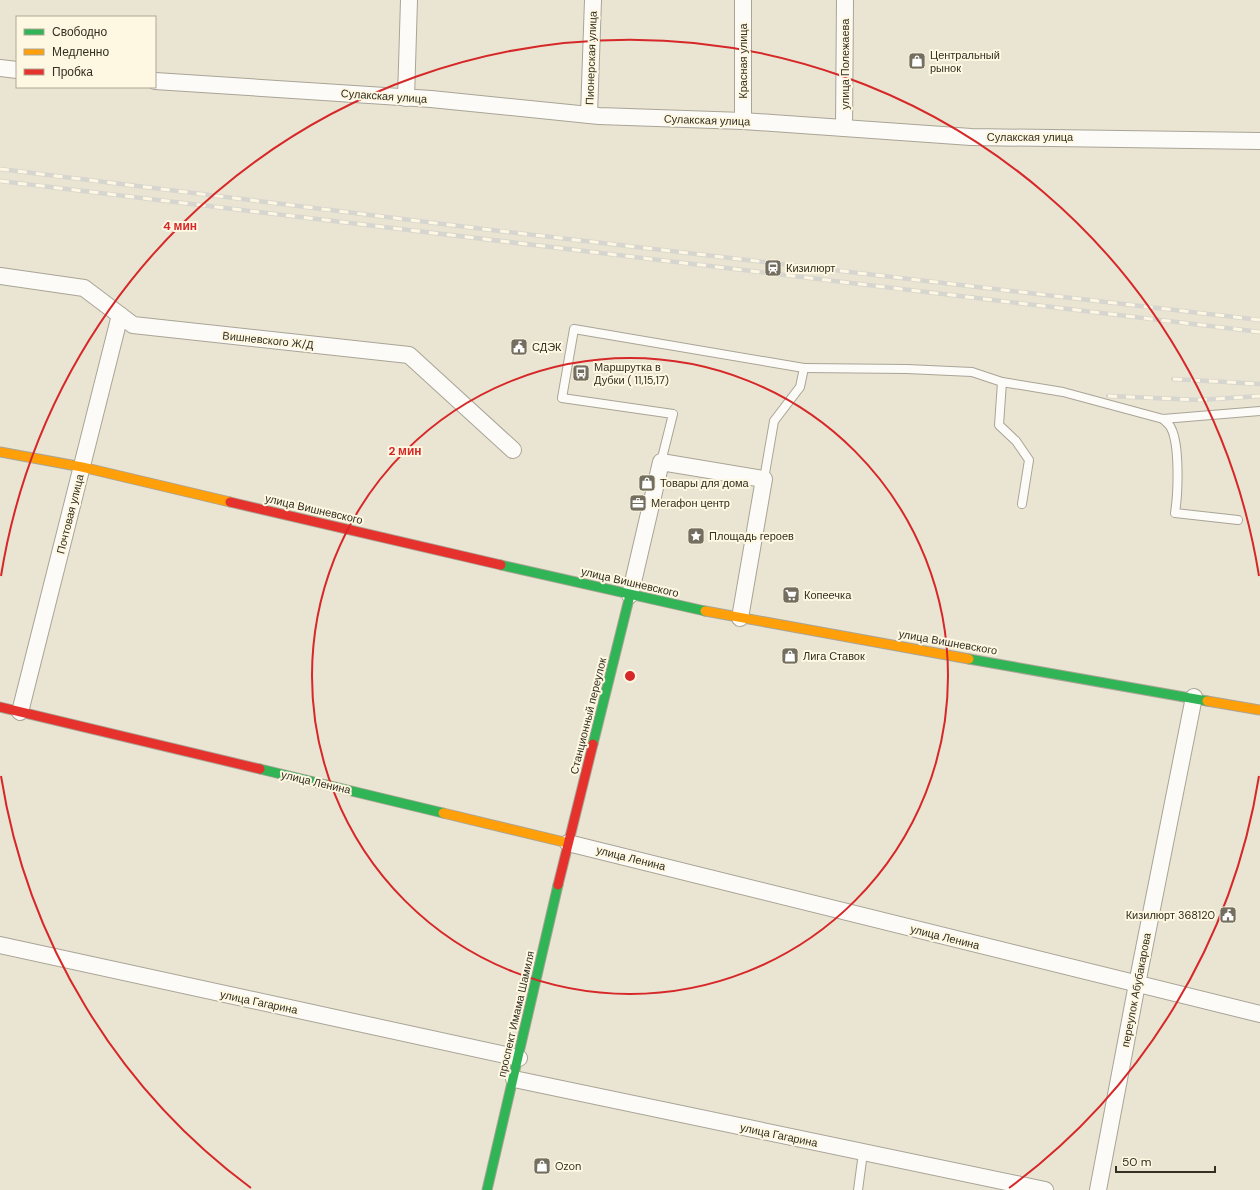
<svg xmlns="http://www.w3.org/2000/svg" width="1260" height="1190" viewBox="0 0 1260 1190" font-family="'DM Sans',sans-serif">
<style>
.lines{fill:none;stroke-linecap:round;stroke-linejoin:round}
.lane-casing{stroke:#a9a496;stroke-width:10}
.street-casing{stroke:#a9a496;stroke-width:18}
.fast-casing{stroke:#a9a496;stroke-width:11}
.slow-casing{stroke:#a9a496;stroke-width:11}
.jam-casing{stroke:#a9a496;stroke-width:11}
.lane{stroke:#fcfbf8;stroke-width:8}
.street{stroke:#fcfbf8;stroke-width:16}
.fast{stroke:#30b455;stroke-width:9}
.slow{stroke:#ff9f0a;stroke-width:9}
.jam{stroke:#e5322d;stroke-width:9}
.rail-casing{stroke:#d6d5cf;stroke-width:4.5}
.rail{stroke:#fef7e2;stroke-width:3;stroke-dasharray:9;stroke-linecap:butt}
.ring{fill:none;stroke:#d62828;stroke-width:2}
.labels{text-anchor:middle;stroke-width:4;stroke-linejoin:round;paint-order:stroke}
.poi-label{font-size:11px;fill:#332f21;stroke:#fef7e2;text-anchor:start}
.street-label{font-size:11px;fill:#332f21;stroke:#fef7e2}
.centre{fill:#d62828;stroke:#fef7e2;stroke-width:2}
.ring-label{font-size:12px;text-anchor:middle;font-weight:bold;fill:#d62828;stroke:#fef7e2;stroke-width:4;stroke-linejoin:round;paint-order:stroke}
</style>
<rect width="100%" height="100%" fill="#eae4d2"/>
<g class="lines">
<g class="lane-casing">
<g id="lane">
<path d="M804,368L907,369L972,372L1002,382"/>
<path d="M1163,419C1166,422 1170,425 1171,428C1180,445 1178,494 1175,513L1238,520"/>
<path d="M661,462L673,414L562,398L574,329L804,368L800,387L774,421L764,479"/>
<path d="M1022,504L1029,460L1016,441L999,425L1002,382L1063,392L1163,419L1260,411"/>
<path d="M858,1190L863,1153"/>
</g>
</g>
<g class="street-casing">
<g id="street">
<path d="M0,68L17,70"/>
<path d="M155,81L431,99L599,116L743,121L971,137L1260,141"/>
<path d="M406,98L409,0"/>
<path d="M589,115L593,0"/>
<path d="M743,121V0"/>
<path d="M844,128L845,0"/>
<path d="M0,276L84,288L133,325L409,355L513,450"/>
<path d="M630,595L661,462L764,479L740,618"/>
<path d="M20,712L120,315"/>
<path d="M568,843L1260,1014"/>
<path d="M0,945L519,1058"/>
<path d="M514,1079L1045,1190"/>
<path d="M1098,1190L1137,984L1194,697"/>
</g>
</g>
<g class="fast-casing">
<g id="fast">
<path d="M501,565L705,611"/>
<path d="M969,659L1207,701"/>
<path d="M593,744L630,595"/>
<path d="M260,769L443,813"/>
<path d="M487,1190L558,885"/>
</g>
</g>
<g class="slow-casing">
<g id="slow">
<path d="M0,452L82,467L230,502"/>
<path d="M705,611L969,659"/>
<path d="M1207,701L1260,710"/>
<path d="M443,813L568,843"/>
</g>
</g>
<g class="jam-casing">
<g id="jam">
<path d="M230,502L501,565"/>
<path d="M0,707L260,769"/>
<path d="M558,885L593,744"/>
</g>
</g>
<use href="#lane" class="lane"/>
<use href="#street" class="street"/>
<use href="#fast" class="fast"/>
<use href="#slow" class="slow"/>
<use href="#jam" class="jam"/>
<g class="rail-casing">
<g id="rail">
<path d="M0,169L483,229L1260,320"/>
<path d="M0,181L1260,332"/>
<path d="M1173,379L1260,384"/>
<path d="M1108,396L1200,400L1260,396"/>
</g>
</g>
<use href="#rail" class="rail"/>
</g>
<g class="ring">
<circle cx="630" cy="676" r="318"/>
<path d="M1259 776A637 637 0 0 1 1009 1188M251 1188A637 637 0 0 1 1 776M1 576A637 637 0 0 1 1259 576"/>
</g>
<defs>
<g id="shop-square" transform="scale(0.9)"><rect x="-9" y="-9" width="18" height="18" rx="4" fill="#736e5f" stroke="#fef7e2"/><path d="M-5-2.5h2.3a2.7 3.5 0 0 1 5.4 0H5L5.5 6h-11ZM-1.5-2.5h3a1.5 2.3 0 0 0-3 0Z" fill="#fff"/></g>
<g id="station-square" transform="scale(0.9)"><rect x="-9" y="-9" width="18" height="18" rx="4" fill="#736e5f" stroke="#fef7e2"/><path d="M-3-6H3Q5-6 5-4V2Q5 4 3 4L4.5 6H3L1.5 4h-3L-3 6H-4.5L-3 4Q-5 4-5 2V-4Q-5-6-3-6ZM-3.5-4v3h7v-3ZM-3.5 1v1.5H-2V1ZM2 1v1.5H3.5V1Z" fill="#fff"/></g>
<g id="civic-square" transform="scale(0.9)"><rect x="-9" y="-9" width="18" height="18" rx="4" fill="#736e5f" stroke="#fef7e2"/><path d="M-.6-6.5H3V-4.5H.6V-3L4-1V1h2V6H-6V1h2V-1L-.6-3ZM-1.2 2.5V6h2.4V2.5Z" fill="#fff"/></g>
<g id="bus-square" transform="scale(0.9)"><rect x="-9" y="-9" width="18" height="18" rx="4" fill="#736e5f" stroke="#fef7e2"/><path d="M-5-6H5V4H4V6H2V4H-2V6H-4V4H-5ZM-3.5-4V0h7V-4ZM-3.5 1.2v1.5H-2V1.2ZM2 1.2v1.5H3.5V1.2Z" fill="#fff"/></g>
<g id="office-square" transform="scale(0.9)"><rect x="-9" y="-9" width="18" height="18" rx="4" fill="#736e5f" stroke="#fef7e2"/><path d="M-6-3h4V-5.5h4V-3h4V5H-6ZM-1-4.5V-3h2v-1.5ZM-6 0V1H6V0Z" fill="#fff"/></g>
<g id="sight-square" transform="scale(0.9)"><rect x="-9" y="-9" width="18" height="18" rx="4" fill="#736e5f" stroke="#fef7e2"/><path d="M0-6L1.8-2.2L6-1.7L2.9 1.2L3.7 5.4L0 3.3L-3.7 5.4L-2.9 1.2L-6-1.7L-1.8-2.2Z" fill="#fff"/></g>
<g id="supermarket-square" transform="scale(0.9)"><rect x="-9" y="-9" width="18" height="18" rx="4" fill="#736e5f" stroke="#fef7e2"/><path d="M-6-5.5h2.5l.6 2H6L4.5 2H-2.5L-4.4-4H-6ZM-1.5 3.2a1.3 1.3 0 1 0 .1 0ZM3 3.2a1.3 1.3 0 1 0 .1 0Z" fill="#fff"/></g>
</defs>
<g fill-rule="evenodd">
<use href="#shop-square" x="917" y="61"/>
<use href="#station-square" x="773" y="268"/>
<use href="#civic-square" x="519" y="347"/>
<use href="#bus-square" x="581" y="373"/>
<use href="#shop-square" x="647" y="483"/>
<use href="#office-square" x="638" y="503"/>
<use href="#sight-square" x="696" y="536"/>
<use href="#supermarket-square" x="791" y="595"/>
<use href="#shop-square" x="790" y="656"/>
<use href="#civic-square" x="1228" y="915"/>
<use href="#shop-square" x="542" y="1166"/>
</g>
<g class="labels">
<g class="poi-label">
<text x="930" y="59">Центральный<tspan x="930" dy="13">рынок</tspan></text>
<text x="786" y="272">Кизилюрт</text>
<text x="532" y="351">СДЭК</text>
<text x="594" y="371">Маршрутка в<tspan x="594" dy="13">Дубки ( 11,15,17)</tspan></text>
<text x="660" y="487">Товары для дома</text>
<text x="651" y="507">Мегафон центр</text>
<text x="709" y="540">Площадь героев</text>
<text x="804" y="599">Копеечка</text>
<text x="803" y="660">Лига Ставок</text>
<text x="1215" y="919" text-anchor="end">Кизилюрт 368120</text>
<text x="555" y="1170">Ozon</text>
</g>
<g class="street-label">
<text transform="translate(591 58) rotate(-88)" y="4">Пионерская улица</text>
<text transform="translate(743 61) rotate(-90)" y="4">Красная улица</text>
<text transform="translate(845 64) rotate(-90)" y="4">улица Полежаева</text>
<text transform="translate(384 96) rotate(4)" y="4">Сулакская улица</text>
<text transform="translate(707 120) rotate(2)" y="4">Сулакская улица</text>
<text x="1030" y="141">Сулакская улица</text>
<text transform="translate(268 340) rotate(6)" y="4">Вишневского Ж/Д</text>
<text transform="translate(314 509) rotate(13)" y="4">улица Вишневского</text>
<text transform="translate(70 514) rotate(-76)" y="4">Почтовая улица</text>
<text transform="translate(630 582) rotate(13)" y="4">улица Вишневского</text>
<text transform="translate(948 642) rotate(10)" y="4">улица Вишневского</text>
<text transform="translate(588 716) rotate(-76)" y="4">Станционный переулок</text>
<text transform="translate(316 782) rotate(13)" y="4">улица Ленина</text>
<text transform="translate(631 858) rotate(14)" y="4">улица Ленина</text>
<text transform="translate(945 937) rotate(14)" y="4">улица Ленина</text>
<text transform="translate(1136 990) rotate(-79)" y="4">переулок Абубакарова</text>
<text transform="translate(259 1002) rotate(12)" y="4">улица Гагарина</text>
<text transform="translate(516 1014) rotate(-77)" y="4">проспект Имама Шамиля</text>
<text transform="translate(779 1135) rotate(12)" y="4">улица Гагарина</text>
</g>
</g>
<circle cx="630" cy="676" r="6" class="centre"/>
<g class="ring-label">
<text x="180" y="230">4 мин</text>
<text x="405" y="455">2 мин</text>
</g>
<rect x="16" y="16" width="140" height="72" fill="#fef7e2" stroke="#ada795"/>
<rect x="24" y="29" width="20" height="6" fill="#30b455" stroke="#ada795"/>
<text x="52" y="36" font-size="12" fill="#332f21">Свободно</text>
<rect x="24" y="49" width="20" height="6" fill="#ff9f0a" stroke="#ada795"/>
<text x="52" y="56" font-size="12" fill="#332f21">Медленно</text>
<rect x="24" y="69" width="20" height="6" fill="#e5322d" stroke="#ada795"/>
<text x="52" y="76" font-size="12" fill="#332f21">Пробка</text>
<path d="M1116 1166v6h99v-6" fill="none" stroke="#332f21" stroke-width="2"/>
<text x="1122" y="1166" font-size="12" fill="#332f21" stroke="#fef7e2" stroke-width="3" paint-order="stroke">50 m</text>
</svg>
